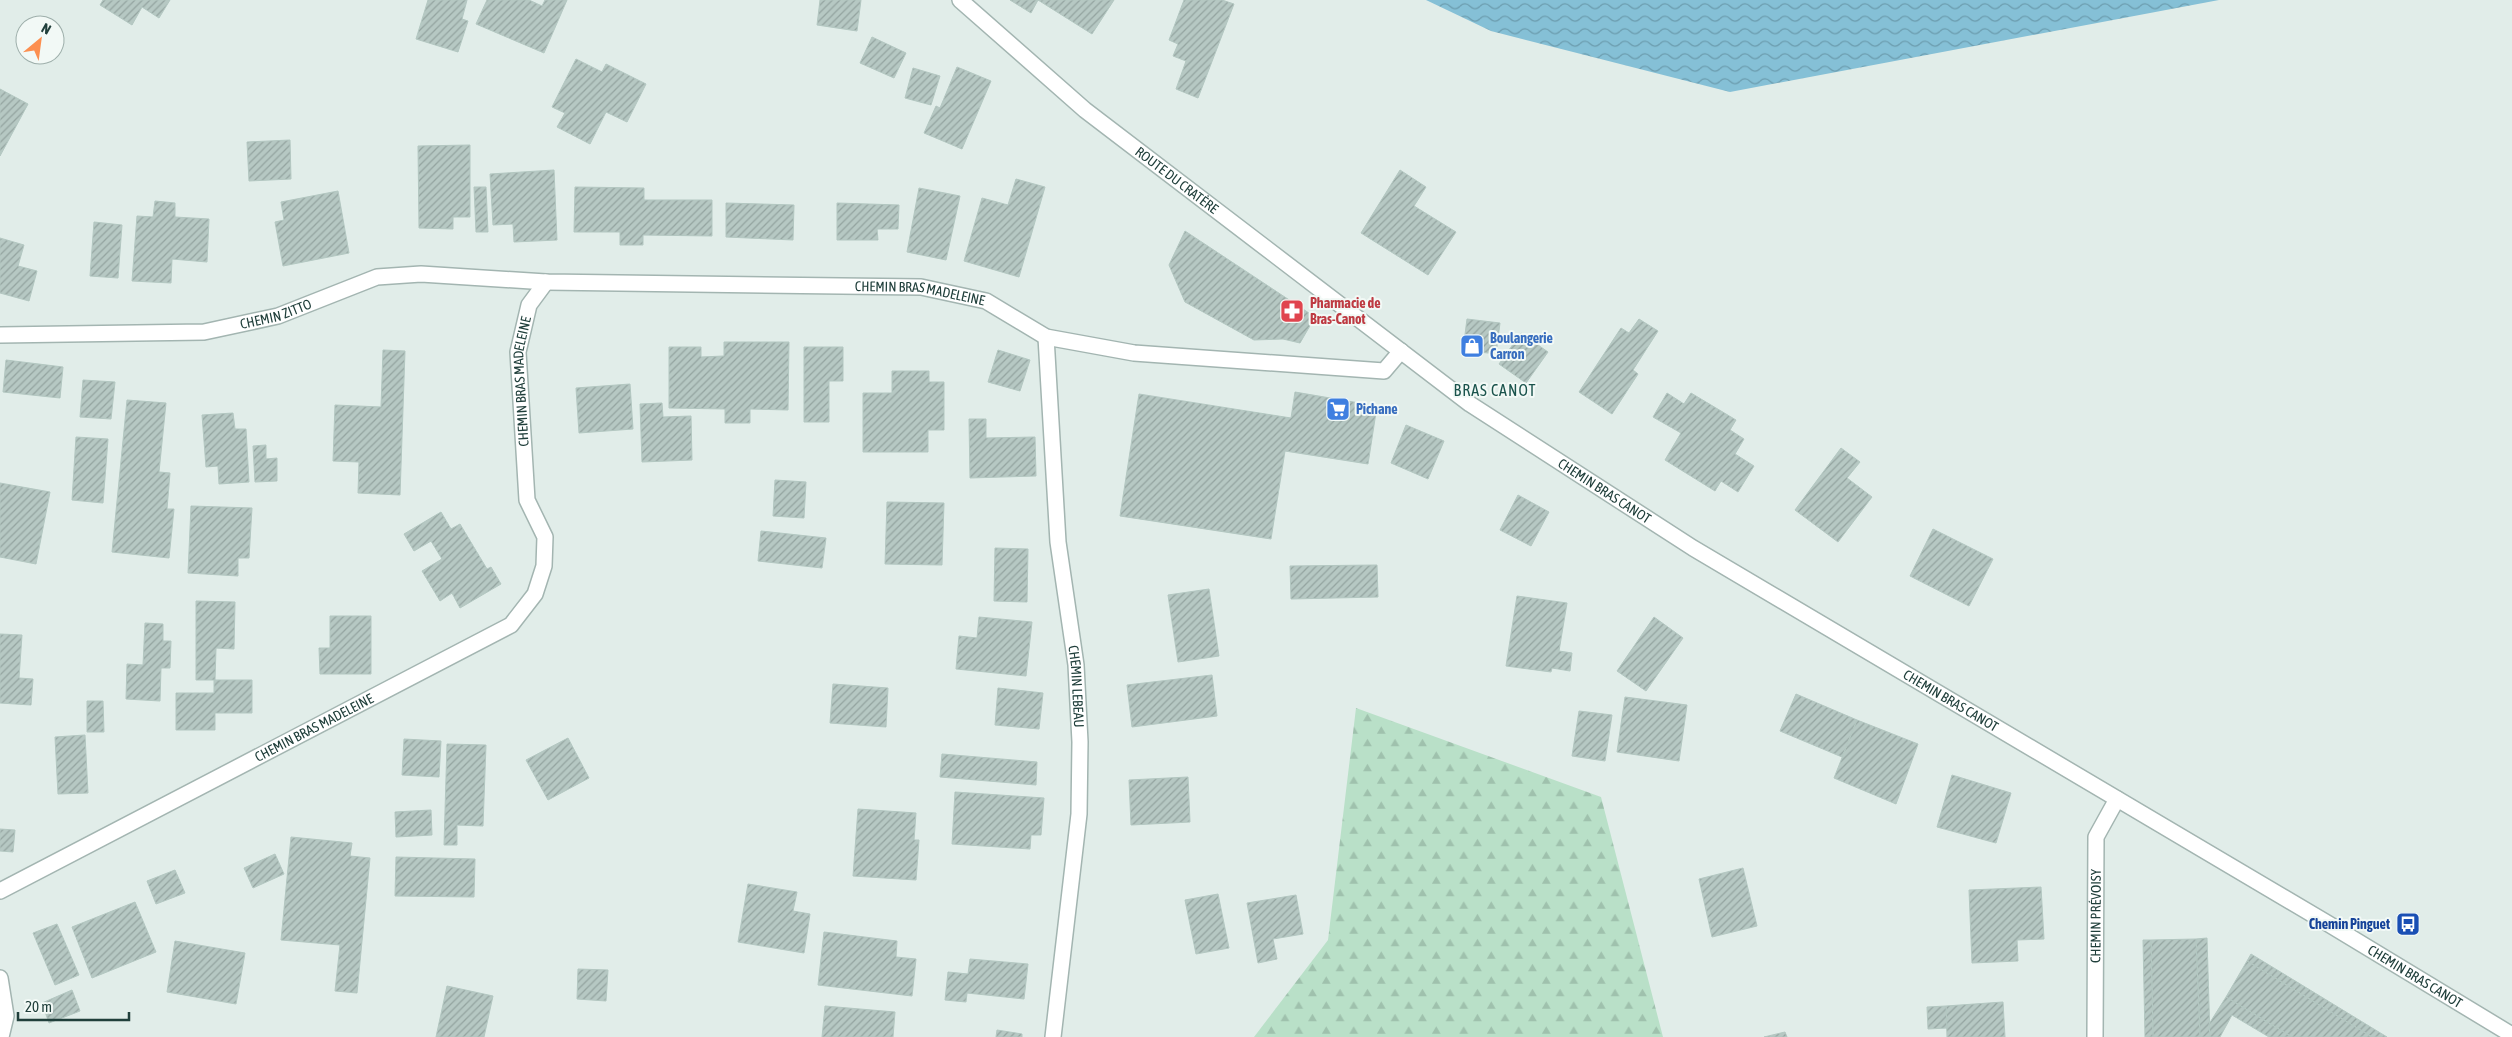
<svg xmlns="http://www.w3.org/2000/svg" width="2512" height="1037" viewBox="0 0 2512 1037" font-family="'Asap Condensed',sans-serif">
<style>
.forest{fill:url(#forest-firs)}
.water{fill:url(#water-waves)}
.building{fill:url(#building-hatch);stroke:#b3c7c1}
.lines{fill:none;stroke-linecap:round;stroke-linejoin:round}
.service-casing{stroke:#a3b5b1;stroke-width:18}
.minor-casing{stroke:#a3b5b1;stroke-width:18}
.tertiary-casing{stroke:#a3b5b1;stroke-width:18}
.service{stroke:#fff;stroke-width:15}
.minor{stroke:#fff;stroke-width:15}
.tertiary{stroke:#fff;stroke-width:15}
.labels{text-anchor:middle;stroke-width:4;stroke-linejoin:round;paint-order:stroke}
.street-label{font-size:14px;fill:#203f3b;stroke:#f2f9f6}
.health-label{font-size:14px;font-weight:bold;fill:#be3a42;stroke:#f2f9f6;text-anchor:start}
.shop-label{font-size:14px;font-weight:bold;fill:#366cbe;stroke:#f2f9f6;text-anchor:start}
.transit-label{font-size:14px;font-weight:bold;fill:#164399;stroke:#f2f9f6;text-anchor:end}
.quarter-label{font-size:16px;letter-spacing:1px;fill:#1a534c;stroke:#f2f9f6}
</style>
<defs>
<pattern id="forest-firs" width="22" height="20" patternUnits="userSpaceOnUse" patternTransform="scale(1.25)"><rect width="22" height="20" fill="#b9e0c8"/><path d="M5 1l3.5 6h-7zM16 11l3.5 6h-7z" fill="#9fc1ad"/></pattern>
<pattern id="water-waves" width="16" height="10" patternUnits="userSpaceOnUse" patternTransform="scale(1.25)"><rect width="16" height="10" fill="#85c0d6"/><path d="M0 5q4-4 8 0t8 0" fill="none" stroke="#6c9daf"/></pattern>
<pattern id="building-hatch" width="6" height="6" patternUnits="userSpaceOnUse" patternTransform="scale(1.25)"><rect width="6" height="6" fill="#b6c8c3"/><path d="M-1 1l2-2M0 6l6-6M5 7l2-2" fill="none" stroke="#94a4a0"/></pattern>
</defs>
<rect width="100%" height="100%" fill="#e1ede9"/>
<path class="forest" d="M1356,708L1601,797L1663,1037H1254L1328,940Z"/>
<path class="water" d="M1426,0H2219L1730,92L1491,31Z"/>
<g class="building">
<path d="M103,0H170L159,18L142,7L132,25L100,5Z"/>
<path d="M428,0H467L462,19L468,21L458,52L416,39Z"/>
<path d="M487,0H529L542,6L545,0H567L544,53L476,24Z"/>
<path d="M820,0H861L857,31L817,25Z"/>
<path d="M1010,0H1114L1092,34L1038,0L1031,13Z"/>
<path d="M1184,0H1222L1234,4L1198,98L1176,89L1186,61L1173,56L1178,44L1169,40Z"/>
<path d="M872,37L906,53L894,78L860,63Z"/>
<path d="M576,59L602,72L606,64L646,84L627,122L606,112L590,144L557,127L565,113L552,107Z"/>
<path d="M957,67L991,81L962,149L924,133L936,106L940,108Z"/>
<path d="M913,68L940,76L931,105L905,98Z"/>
<path d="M0,89L28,104L0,156Z"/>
<path d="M290,140L291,179L249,181L247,142Z"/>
<path d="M470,145V217H453V229L419,228L418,146Z"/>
<path d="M554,170L557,240L514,242L513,224L493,225L490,174Z"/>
<path d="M1400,170L1426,187L1414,206L1456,232L1428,275L1361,233Z"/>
<path d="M1016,179L1045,187L1019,277L964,261L982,198L1008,205Z"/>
<path d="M474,187H486L488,232H476Z"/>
<path d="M575,187L644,188V200H712V236L643,235V245H620V232H574Z"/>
<path d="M919,188L960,196L946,260L907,252Z"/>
<path d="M338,191L349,253L283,266L275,222L284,220L281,202Z"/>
<path d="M155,201L175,203V217L209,219L207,262L172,259L171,283L132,281L137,216L153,217Z"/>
<path d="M726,203L794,205L793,240L726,237Z"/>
<path d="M837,203L899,205L898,229H877L878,240H837Z"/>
<path d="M94,222L122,225L118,278L90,276Z"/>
<path d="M1185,231L1315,317L1300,343L1283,339L1254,340L1185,302L1169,265Z"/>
<path d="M0,238L24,245L18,266L37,271L29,301L0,293Z"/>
<path d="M1467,319L1500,323L1496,354L1463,350Z"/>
<path d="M1639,319L1658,331L1633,370L1638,374L1612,414L1579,392L1621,328L1629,333Z"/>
<path d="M1521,333L1548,352L1526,383L1499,364Z"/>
<path d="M724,342H789L788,410L750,409V423H725V409L669,408V347H701V357L724,356Z"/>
<path d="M804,347H843V381H829V422H804Z"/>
<path d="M383,350L405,351L400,495L358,493L359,462L333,461L335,405L381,407Z"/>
<path d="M998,350L1030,360L1020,391L988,382Z"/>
<path d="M6,360L63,367L60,398L3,392Z"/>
<path d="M892,371H929V382H944V430H928V452H863V393H892Z"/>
<path d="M83,380L115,382L111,419L80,417Z"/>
<path d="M630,384L633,429L579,433L576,388Z"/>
<path d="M1295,392L1377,406L1368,464L1285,451L1271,539L1120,516L1139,394L1291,418Z"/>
<path d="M1667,393L1684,404L1691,393L1736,420L1730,430L1744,439L1735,454L1754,466L1738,492L1721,481L1715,491L1665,460L1681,433L1653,417Z"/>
<path d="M127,400L166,403L159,472L170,473L167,509H174L169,558L112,552Z"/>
<path d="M662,403L663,417L691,416L692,460L642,462L640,404Z"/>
<path d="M233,413L235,429H246L249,482L219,484L218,466L206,467L202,415Z"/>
<path d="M969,419H986V438L1035,437L1036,476L970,478Z"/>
<path d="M1406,425L1444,441L1428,479L1391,463Z"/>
<path d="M76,437L108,439L103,503L72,500Z"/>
<path d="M266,445V459L277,458V481L255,482L253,446Z"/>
<path d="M1841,448L1860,462L1847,478L1872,497L1838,542L1795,510Z"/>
<path d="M775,480L806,482L804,518L773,516Z"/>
<path d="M0,483L50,492L36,564L0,557Z"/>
<path d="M1518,495L1549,512L1531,546L1500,530Z"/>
<path d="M887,502L944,503L942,565L885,564Z"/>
<path d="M191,506L252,508L249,558H238V576L188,573Z"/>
<path d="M441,512L451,529L460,524L487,569L491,567L501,584L460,608L452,593L440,601L422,571L442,559L431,541L414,551L404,534Z"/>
<path d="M1933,529L1993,559L1969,606L1910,576Z"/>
<path d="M761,531L826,538L822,568L758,561Z"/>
<path d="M995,548L1028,549L1027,602L994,601Z"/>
<path d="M1377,565L1378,597L1291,599L1290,566Z"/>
<path d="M1209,589L1219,656L1178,662L1168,595Z"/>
<path d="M1517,596L1567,603L1559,651L1572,653L1570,671L1552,668L1551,672L1506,666Z"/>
<path d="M196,601L235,602L234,649L216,648L215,680H252V713H215V730H176V693H214V680H196Z"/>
<path d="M330,616H371V674H320L319,648H330Z"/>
<path d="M979,617L1032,622L1026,676L956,669L959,636L977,638Z"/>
<path d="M1654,617L1683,638L1646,691L1617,671Z"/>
<path d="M145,623L163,624V641H171L170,668H161L160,701L126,699L127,664L143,665Z"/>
<path d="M0,634L22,635L19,678L33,679L31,705L0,703Z"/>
<path d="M1212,675L1217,716L1132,727L1127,685Z"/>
<path d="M833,684L888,688L886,727L830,723Z"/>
<path d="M998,688L1043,693L1039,729L995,725Z"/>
<path d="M1796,694L1857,720L1842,757L1780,731Z"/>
<path d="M1625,697L1687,705L1679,761L1617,752Z"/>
<path d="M87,701H103L104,732H87Z"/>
<path d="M1579,711L1612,715L1605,761L1572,756Z"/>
<path d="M1857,720L1918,744L1896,804L1834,778Z"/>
<path d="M85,735L88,793L58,794L55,737Z"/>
<path d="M568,738L589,778L548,800L526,760Z"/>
<path d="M404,739L441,741L439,777L402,775Z"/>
<path d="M447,744L486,745L483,826L457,825V845H444Z"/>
<path d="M942,754L1037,762L1036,785L940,777Z"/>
<path d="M1952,775L2011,793L1996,843L1937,827Z"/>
<path d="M1188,777L1190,822L1131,825L1129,780Z"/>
<path d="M955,792L1044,798L1041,835H1031L1030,849L952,844Z"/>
<path d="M858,809L916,813L914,840H919L916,880L853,876Z"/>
<path d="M431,810L432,835L396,837L395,812Z"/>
<path d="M0,829L15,830L13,852L0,851Z"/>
<path d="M291,837L352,843L350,856L370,858L357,993L335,991L340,945L281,940Z"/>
<path d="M275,854L284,874L253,888L244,868Z"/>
<path d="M396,857L475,859L474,897L395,896Z"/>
<path d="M1743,868L1757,926L1712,937L1699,879Z"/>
<path d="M175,870L185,893L156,904L147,881Z"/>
<path d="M748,884L797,892L793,911L810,914L804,953L738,942Z"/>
<path d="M2041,887L2044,939L2017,940L2018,961L1972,963L1969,890Z"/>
<path d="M1218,894L1229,948L1196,954L1185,900Z"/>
<path d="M1296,895L1303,934L1273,939L1277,959L1258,963L1247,903Z"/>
<path d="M135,902L156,952L92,978L72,927Z"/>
<path d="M57,924L79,975L55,985L33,933Z"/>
<path d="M824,932L897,941L896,957L916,959L912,996L818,985Z"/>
<path d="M2207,938L2210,1037H2200L2196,939Z"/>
<path d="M2196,939L2200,1037H2153L2151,940Z"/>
<path d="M2143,940H2151L2153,1037H2145Z"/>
<path d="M175,941L245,953L236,1004L167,992Z"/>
<path d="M2251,954L2387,1037H2372L2247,961Z"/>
<path d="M970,959L1028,964L1024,999L967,993L966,1002L945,1000L948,972L968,974Z"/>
<path d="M2247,961L2372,1037H2292L2226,997Z"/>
<path d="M578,969L608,970L606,1001L577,999Z"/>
<path d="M447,986L493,996L484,1037H436Z"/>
<path d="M72,990L80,1011L49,1023L42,1003Z"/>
<path d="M2226,997L2292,1037H2269L2232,1015L2220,1037H2210L2209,1024Z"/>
<path d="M2003,1002L2005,1037H1947L1946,1006Z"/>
<path d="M825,1006L895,1012L893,1037H822Z"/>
<path d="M1946,1006L1947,1028L1928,1029L1927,1007Z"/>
<path d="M997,1030L1022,1034V1037H996Z"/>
<path d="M1785,1032L1787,1037H1764Z"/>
</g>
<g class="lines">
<g class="service-casing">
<path id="service" d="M0,978L6,1016L1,1037"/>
</g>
<g class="minor-casing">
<g id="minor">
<path id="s1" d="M0,335L204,332L278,316L377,277L421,274L546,282L921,287L986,301L1046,337L1134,353L1384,371L1401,351"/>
<path id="s2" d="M1046,337L1058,542L1076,665L1080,742L1079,814L1053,1037"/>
<path id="s3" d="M0,891L511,625L535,594L544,566L545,537L527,500L518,352L529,305L546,282"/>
<path id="s4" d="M2095,1037L2096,837L2117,799"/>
</g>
</g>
<g class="tertiary-casing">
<g id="tertiary">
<path id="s5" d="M960,0L1085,110L1470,404L1693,548L2327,923L2512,1035"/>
</g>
</g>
<use href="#service" class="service"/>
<use href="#minor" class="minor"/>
<use href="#tertiary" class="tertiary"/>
</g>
<defs>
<g id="pharmacy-square" transform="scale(1.25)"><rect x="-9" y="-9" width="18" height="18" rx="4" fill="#e0444e" stroke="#f2f9f6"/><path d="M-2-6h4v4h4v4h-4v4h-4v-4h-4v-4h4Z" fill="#fff"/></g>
<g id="shop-square" transform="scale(1.25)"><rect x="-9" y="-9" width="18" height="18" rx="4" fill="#3f7fe0" stroke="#f2f9f6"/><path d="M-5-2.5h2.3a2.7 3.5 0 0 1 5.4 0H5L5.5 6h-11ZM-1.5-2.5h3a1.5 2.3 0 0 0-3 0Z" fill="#fff"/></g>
<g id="supermarket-square" transform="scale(1.25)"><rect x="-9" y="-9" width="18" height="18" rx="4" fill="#3f7fe0" stroke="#f2f9f6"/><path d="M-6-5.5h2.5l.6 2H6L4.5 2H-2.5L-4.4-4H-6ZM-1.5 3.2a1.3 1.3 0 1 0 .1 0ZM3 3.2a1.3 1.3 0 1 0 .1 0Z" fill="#fff"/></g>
<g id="bus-square" transform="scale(1.25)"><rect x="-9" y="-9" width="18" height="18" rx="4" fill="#1a4fb4" stroke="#f2f9f6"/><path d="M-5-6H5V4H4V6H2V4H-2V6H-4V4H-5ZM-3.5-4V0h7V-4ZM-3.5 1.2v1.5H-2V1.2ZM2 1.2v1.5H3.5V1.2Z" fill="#fff"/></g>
</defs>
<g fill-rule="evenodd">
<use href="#pharmacy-square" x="1292" y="311"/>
<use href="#shop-square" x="1472" y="346"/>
<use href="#supermarket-square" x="1338" y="409"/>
<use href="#bus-square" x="2408" y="924"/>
</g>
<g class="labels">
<g class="street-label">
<text dy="5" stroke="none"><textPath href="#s5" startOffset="282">ROUTE DU CRATÈRE</textPath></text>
<text dy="5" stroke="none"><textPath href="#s1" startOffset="930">CHEMIN BRAS MADELEINE</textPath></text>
<text dy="5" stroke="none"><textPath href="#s1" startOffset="278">CHEMIN ZITTO</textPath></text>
<text dy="5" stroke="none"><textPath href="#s3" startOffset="834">CHEMIN BRAS MADELEINE</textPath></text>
<text dy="5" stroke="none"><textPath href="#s5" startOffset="811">CHEMIN BRAS CANOT</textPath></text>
<text dy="5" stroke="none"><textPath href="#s2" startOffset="351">CHEMIN LEBEAU</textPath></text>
<text dy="5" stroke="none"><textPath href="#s5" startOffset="1216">CHEMIN BRAS CANOT</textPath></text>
<text dy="5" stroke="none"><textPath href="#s3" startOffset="354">CHEMIN BRAS MADELEINE</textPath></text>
<text dy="5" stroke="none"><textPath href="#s4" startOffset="121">CHEMIN PRÉVOISY</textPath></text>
<text dy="5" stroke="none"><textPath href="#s5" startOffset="1756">CHEMIN BRAS CANOT</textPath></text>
</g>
<g class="health-label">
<text x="1310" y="308">Pharmacie de<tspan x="1310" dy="16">Bras-Canot</tspan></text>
</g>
<g class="shop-label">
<text x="1490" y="343">Boulangerie<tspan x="1490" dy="16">Carron</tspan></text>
<text x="1356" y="414">Pichane</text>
</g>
<g class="transit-label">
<text x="2390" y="929">Chemin Pinguet</text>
</g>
<g class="quarter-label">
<text x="1495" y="396">BRAS CANOT</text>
</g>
</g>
<g transform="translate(40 40) rotate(29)"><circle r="24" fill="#f2f9f6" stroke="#9eafab"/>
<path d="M0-4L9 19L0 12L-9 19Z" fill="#fc8f50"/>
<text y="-8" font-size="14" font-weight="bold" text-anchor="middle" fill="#203f3b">N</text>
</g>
<path d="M18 1012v8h111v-8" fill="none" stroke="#203f3b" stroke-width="2.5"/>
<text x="25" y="1012" font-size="15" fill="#203f3b" stroke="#f2f9f6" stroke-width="4" paint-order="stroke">20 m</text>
</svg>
